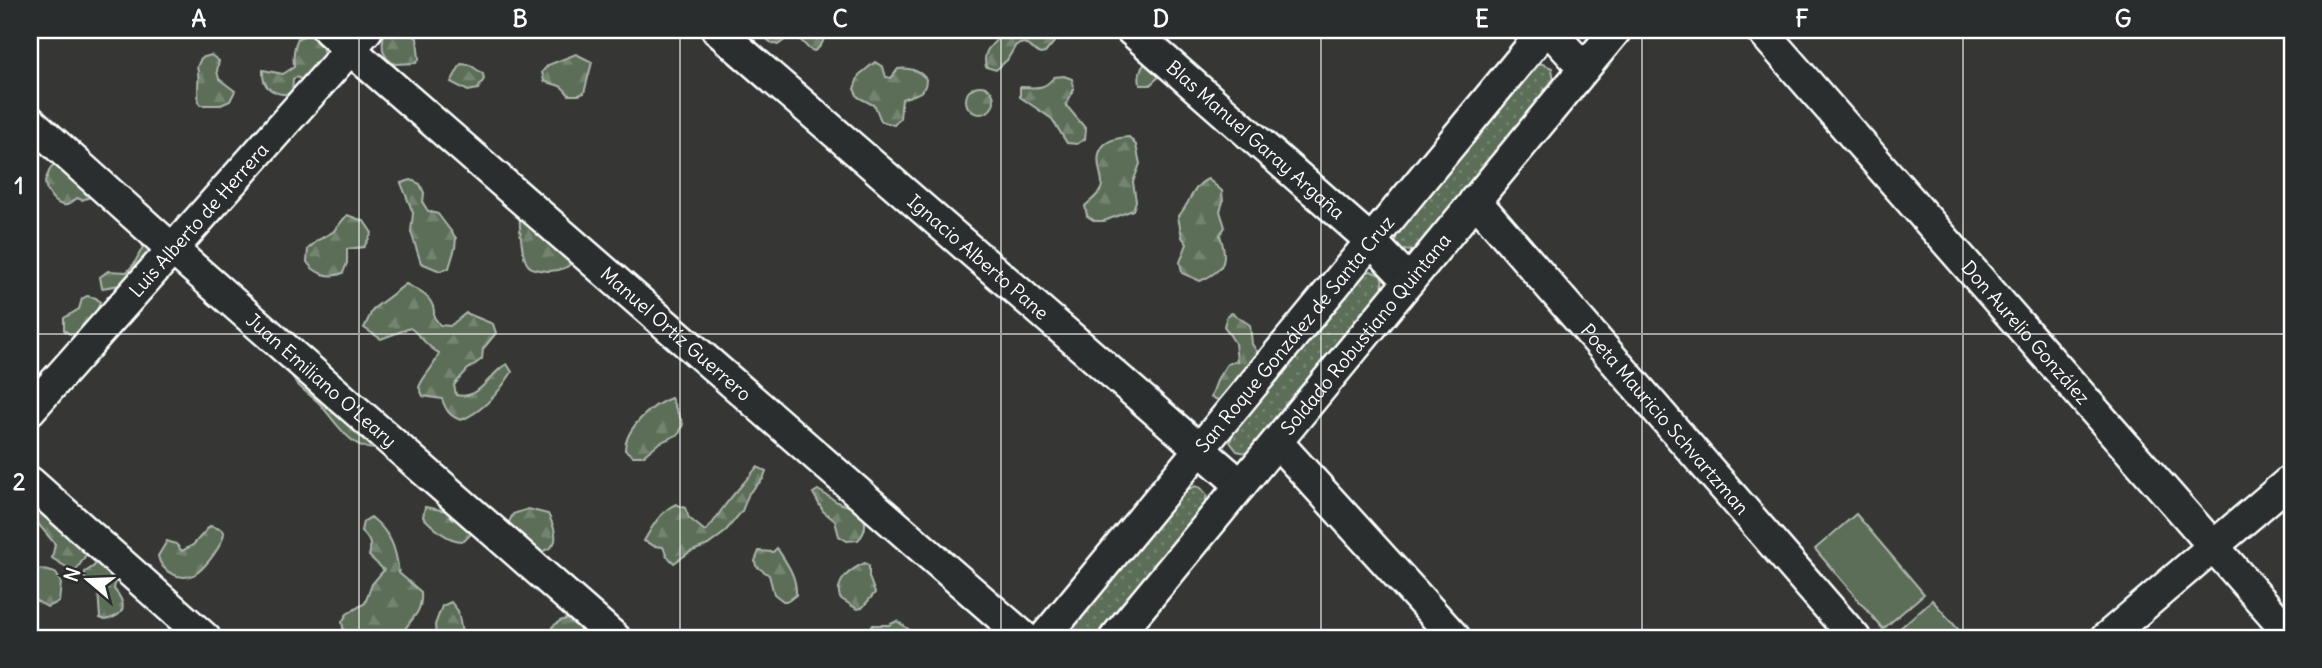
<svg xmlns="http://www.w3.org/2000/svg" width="2322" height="668" viewBox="0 0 2322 668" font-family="Delius,sans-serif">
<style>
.grass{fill:url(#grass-dots);stroke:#adb6ac;stroke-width:2}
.forest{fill:url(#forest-firs);stroke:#adb6ac;stroke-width:2}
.pitch{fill:#5b6e58;stroke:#adb6ac;stroke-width:2}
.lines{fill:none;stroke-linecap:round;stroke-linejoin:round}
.minor-casing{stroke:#fff;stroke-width:35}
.minor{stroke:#2a2d2e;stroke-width:30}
.grid{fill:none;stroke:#fff;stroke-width:2;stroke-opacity:0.55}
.labels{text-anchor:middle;stroke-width:7;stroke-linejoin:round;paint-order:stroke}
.street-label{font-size:19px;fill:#fff;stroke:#2a2d2e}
.neatline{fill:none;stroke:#fff;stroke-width:2.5}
.grid-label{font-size:23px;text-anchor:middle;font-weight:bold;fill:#fff}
</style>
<defs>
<pattern id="grass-dots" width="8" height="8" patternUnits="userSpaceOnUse" patternTransform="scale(1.75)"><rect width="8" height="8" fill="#5b6e58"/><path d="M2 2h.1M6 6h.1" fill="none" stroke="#748471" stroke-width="1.8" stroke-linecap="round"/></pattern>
<pattern id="forest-firs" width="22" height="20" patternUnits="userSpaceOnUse" patternTransform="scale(1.75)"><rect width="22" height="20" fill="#5b6e58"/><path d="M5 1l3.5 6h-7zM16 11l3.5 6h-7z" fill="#748471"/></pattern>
</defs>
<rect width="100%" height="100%" fill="#363735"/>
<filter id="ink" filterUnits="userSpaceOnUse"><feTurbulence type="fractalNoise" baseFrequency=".0143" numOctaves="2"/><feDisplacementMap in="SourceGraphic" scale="14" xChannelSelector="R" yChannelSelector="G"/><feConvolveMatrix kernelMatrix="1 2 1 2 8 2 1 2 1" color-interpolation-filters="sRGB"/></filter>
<g filter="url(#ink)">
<g class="grass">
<path d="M1540,63L1552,68L1554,81L1414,251L1402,250L1396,243V235Z"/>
<path d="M1371,271L1382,276L1383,289L1251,450L1246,453L1237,451L1230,442L1233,433L1365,273Z"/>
<path d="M1196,486L1201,488L1207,495L1204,507L1096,638H1064L1186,490Z"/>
</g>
<g class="forest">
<path d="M391,30H406L417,38L419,59L416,63L395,64C382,58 381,47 384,34Z"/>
<path d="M764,30H823C826,38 822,47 814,51L809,49L794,33L778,45C769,43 765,39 764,30Z"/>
<path d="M1005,30H1039L1055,41L1045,53L1040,54L1024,43L1016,45L1007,60L996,70L986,67C981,47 996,44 1005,30Z"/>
<path d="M307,35C322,39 324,49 325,63L305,83L297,77L293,79L292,94C275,96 261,88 263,70L283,74L294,67C293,57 293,48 298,38Z"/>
<path d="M576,54L592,62L584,93L579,95H569C558,82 561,87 544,81L542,72L548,65Z"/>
<path d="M211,55L219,61L217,71L219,79L235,91L230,101L221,105H200C195,92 201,80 197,67L201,58Z"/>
<path d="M1150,59L1163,73L1150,85H1140C1138,73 1140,67 1150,59Z"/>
<path d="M875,62L883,67L886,77L891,78L898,69C909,67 920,71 926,79C926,95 914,94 902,99L900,118L894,125L881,121L875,106L858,97L854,89L859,75Z"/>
<path d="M461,64L470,65L483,74L484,79L478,89L468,91L451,82Z"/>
<path d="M1064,76L1072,79L1074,89L1066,105L1086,129L1085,139L1077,144L1067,143L1052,119L1020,97V87C1036,87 1043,91 1054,77Z"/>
<circle cx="980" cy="100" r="14"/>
<path d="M1129,137L1136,145L1140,164L1133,182L1136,201L1133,210L1104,221H1095L1087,216L1085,206C1090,201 1098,196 1101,189C1104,181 1100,175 1099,167C1095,144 1110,138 1129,137Z"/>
<path d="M61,162L96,195L82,200L77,198C76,199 68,205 67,205C55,207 45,190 45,181L51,167Z"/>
<path d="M1208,179L1222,191L1223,202L1220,211L1225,227L1220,235C1228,260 1226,270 1200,281L1182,273L1180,262L1187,244L1182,237L1178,217C1189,205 1193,185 1208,179Z"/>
<path d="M411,180L420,184L424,193L423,203L428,211L438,214L456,238L455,248L449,268L440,271L421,263L411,232L413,213L401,183Z"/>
<path d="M347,215L364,221L372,233L364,247L347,249V263L343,273C330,279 315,274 307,262L308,249L318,240L333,232Z"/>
<path d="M520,215C538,231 554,247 573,260C569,273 536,274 528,265C522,259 519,225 520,215Z"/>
<path d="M124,225L159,248L131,283L102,288L100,277L108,271L127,272L134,264L143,247L140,237Z"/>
<path d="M406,284C421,292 436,298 434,317L440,325L450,326L466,313L493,324L496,333L483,349L482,359L467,370L454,385L456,395C481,400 487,375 507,364L512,372C500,391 482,412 461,420C450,416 446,411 442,399L423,396L419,387C424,374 435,367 439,353C426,347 421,335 410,328L381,339L364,328L373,309Z"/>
<path d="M87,296L96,298L100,302L93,323L78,336L68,333L64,330V318L79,309L82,299Z"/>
<path d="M1232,313L1250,325L1252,344L1258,353L1257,358L1220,401L1211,397L1218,378L1227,364L1237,361L1235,343L1224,326L1227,316Z"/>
<path d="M290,369L379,448C355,454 335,422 321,405C309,392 293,387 290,369Z"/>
<path d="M671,398L683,424L679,434L659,443L643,456H633L625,450C625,429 651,405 671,398Z"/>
<path d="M757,467L766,471L763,479L749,493L742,511L724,533L708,545L690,552L674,563L667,556L663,547L654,546L644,541C653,525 660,512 676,504L685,508L689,518L705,531C714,524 716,517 723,508C733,494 746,481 757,467Z"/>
<path d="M30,475L87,553L77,569L71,570L52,558L55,544L30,514Z"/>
<path d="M818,490L839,503L862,510C866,520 867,532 858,540L847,541L839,536L835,521L823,511L813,493Z"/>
<path d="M425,507L447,511L475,530L464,541C448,542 433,527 423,517Z"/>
<path d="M528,509L548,514C559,536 561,551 531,553L510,535L508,524L513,514Z"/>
<path d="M371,517C391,533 396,548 399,573L421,592C423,616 408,619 400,638H340L344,632L342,622L347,614L365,603L372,584L384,570L369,556C372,545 370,539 361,531L363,522Z"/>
<path d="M210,526L220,529L224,532C224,544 206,566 197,573C181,583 161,572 158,556L167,541L176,544L182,551L193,545Z"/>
<path d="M777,548C787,564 797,576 796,595L788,601H783L774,594L769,575L756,566L755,561L759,551L773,552Z"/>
<path d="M102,551L116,578L114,589C127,604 127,615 105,620L100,618L98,590L89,584L84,577L85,572L94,566Z"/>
<path d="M865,563L869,566V577L875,593L862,608L857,609L840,598C834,581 851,569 865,563Z"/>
<path d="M41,569L56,573L61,583L59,602L47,607L30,597V576Z"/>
<path d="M451,602L458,611L463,638H436L435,625L442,606Z"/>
<path d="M569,618L598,628L626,632L631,638H554L552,627L560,621Z"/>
<path d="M897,621L921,638H865L873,625H889Z"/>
</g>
<g class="pitch">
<path d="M1856,514L1924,594L1883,629L1815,549Z"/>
<path d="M1932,600L1966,638H1889Z"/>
</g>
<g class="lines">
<g class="minor-casing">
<g id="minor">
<path id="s1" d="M328,30L1025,638"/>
<path id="s2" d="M717,30L1241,485"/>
<path id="s3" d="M1131,30L1371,241L1409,281"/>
<path d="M1549,30L1584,68"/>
<path id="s4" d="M1761,30L2292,636"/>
<path id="s5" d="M30,121L172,249L615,638"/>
<path id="s6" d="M1475,200L1855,638"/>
<path id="s7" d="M30,410L367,30"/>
<path d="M1277,442L1455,638"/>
<path d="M30,482L205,638"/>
<path id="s8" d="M1044,638L1545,30"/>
<path id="s9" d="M1115,638L1616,30"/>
<path d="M2106,638L2292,479"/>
</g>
</g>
<use href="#minor" class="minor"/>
</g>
</g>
<path class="grid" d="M359,30V638M680,30V638M1001,30V638M1321,30V638M1642,30V638M1963,30V638M30,334H2292"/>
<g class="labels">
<g class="street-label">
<text dy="7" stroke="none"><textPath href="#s3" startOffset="166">Blas Manuel Garay Argaña</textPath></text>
<text dy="7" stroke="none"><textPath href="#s7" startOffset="254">Luis Alberto de Herrera</textPath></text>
<text dy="7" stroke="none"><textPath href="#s2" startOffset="346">Ignacio Alberto Pane</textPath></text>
<text dy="7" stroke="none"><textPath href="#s4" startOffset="402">Don Aurelio González</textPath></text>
<text dy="7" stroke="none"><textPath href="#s1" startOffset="462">Manuel Ortíz Guerrero</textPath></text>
<text dy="7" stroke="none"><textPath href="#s8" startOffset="394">San Roque González de Santa Cruz</textPath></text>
<text dy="7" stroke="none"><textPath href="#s9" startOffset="394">Soldado Robustiano Quintana</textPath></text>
<text dy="7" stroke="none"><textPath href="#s5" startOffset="390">Juan Emiliano O'Leary</textPath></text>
<text dy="7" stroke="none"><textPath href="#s6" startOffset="290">Poeta Mauricio Schvartzman</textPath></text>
</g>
</g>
<rect width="2322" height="668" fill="none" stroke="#2a2d2e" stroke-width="77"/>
<g transform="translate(88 580) rotate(289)" stroke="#2a2d2e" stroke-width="5" paint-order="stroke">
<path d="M0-5L12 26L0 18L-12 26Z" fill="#ffffff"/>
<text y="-10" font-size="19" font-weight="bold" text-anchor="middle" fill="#ffffff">N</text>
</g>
<rect x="38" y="38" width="2246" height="592" class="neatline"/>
<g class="grid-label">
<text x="199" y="27">A</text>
<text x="520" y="27">B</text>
<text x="840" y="27">C</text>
<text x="1161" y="27">D</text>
<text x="1482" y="27">E</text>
<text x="1802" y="27">F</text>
<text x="2123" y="27">G</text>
<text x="19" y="194">1</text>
<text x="19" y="490">2</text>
</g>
</svg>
